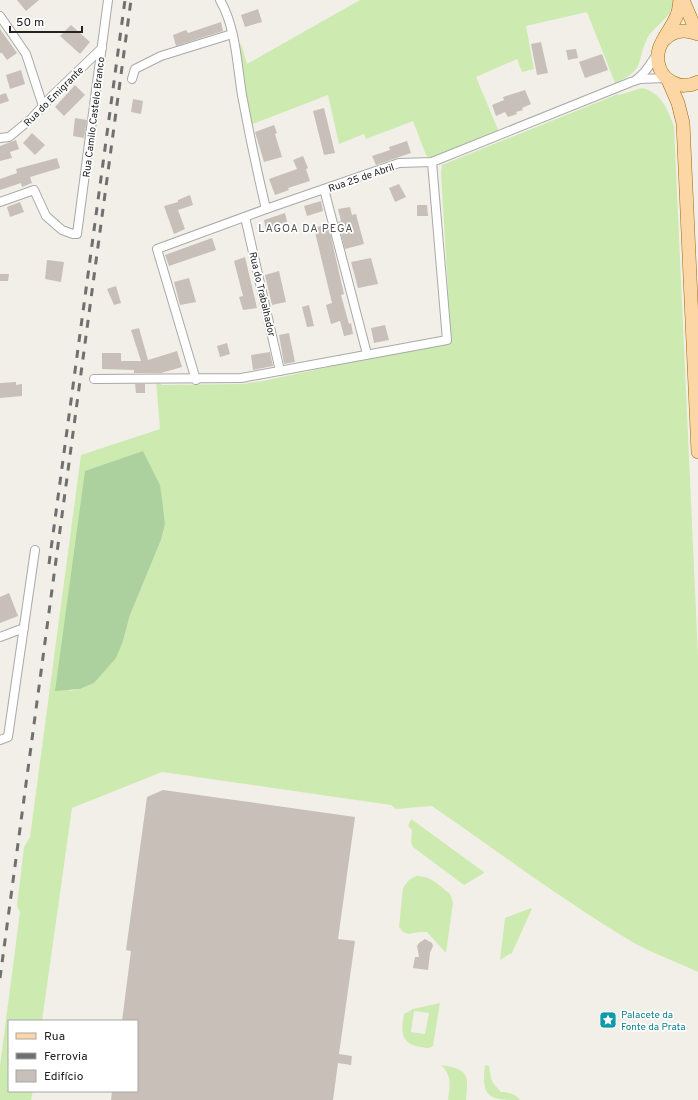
<svg xmlns="http://www.w3.org/2000/svg" width="698" height="1100" viewBox="0 0 698 1100" font-family="Overpass,sans-serif">
<style>
.grass{fill:#cdebb0;fill-rule:evenodd}
.forest{fill:#add19e}
.building{fill:#c7bfb8}
.lines{fill:none;stroke-linecap:round;stroke-linejoin:round}
.minor-casing{stroke:#a9a9a9;stroke-width:10}
.primary-casing{stroke:#a06b00;stroke-width:14}
.minor{stroke:#fff;stroke-width:8}
.primary{stroke:#fcd6a4;stroke-width:13}
.rail{stroke:#707070;stroke-width:3;stroke-dasharray:8 8;stroke-linecap:butt}
.labels{text-anchor:middle;stroke-width:3.5;stroke-linejoin:round;paint-order:stroke}
.street-label{font-size:10px;fill:#222;stroke:#fff}
.culture-label{font-size:10px;fill:#0d838f;stroke:#fff;text-anchor:start}
.neighbourhood-label{font-size:11px;letter-spacing:1px;fill:#555;stroke:#fff}
</style>
<rect width="100%" height="100%" fill="#f2efe9"/>
<g class="grass">
<path d="M360,0H674L671,9L669,14C663,22 653,29 648,37C635,63 647,69 615,83L587,12L526,26L534,69L522,72L517,59L476,77L499,132L434,159L429,158L426,155L413,121L366,139L364,134L339,144L328,95L250,125L238,46L241,44L247,64Z"/>
<path d="M642,88C662,93 667,109 674,126L698,656V972C675,961 651,953 629,940C561,899 497,851 432,806L396,809L391,805L162,772L72,808L42,1021H9V1091H33L31,1100H0V1066L20,912L17,906L24,847L30,837L81,455L160,429L156,381L162,385L241,384L263,381L446,342L451,340L441,173L442,165L618,94L619,95ZM163,506L165,524L161,540L130,615L123,641L94,683L80,689L69,691Z"/>
<path d="M411,819L484,872V873L464,885L413,847L411,842L412,830L408,826Z"/>
<path d="M416,876C430,875 439,885 449,893L451,896L453,903L446,953L427,932H419L408,934L403,932L399,927L403,888L409,880Z"/>
<path d="M531,908L532,909L511,955V953L500,960L505,918Z"/>
<path d="M440,1003L433,1046C429,1049 426,1048 421,1047C400,1044 401,1031 404,1014L413,1009ZM414,1011L429,1013L425,1034L411,1032Z"/>
<path d="M441,1065C468,1069 469,1074 466,1100H448C450,1086 452,1075 441,1065Z"/>
<path d="M485,1065L489,1066L491,1078L493,1083L501,1092C508,1092 516,1094 520,1100C489,1100 481,1098 485,1065Z"/>
</g>
<path class="forest" d="M143,451L160,485L163,506L165,524L161,540L130,615L123,641L116,658L94,683L80,689L55,691L85,471Z"/>
<g class="building">
<path d="M17,0H39L26,11Z"/>
<path d="M258,9L262,22L245,27L241,15Z"/>
<path d="M221,22L223,31L176,46L173,35L186,30L188,33Z"/>
<path d="M71,25L90,42L80,54L60,36Z"/>
<path d="M0,29L17,53L7,60L2,53H0Z"/>
<path d="M541,42L548,73L537,75L531,44Z"/>
<path d="M576,49L578,58L568,60L566,50Z"/>
<path d="M602,54L608,70L585,78L579,62Z"/>
<path d="M21,70L25,84L10,89L6,75Z"/>
<path d="M75,85L85,95L64,116L55,107Z"/>
<path d="M525,90L531,104L522,108L523,110L516,112L517,114L508,117L505,112L496,116L492,105L504,100L503,97Z"/>
<path d="M6,93L9,101L0,104V95Z"/>
<path d="M133,99L143,101L141,114L131,112Z"/>
<path d="M324,108L335,153L324,155L313,111Z"/>
<path d="M75,118L87,120L84,138L73,136Z"/>
<path d="M274,125L277,133L275,134L282,157L264,162L255,132Z"/>
<path d="M32,133L45,145L35,155L23,143Z"/>
<path d="M16,140L19,149L10,152L12,158L0,161V146Z"/>
<path d="M407,141L411,153L376,165L372,156L390,150L389,147Z"/>
<path d="M303,156L308,168L306,169L310,181L288,188L289,190L275,195L269,179L297,169L293,160Z"/>
<path d="M57,158L60,168L30,177L32,183L22,187L21,183L0,190V179L17,173L16,169Z"/>
<path d="M399,184L406,197L395,202L389,188Z"/>
<path d="M190,195L193,205L178,210L185,229L174,234L164,206L178,202V200Z"/>
<path d="M321,201L323,211L307,216L304,206Z"/>
<path d="M20,202L24,212L10,217L7,207Z"/>
<path d="M417,205H427L428,216H417Z"/>
<path d="M350,207L352,215L356,214L364,244L345,249L338,222L341,221L338,209Z"/>
<path d="M285,213L287,222L277,225V227L266,231L264,220Z"/>
<path d="M328,224L344,294L341,295L349,324L351,323L353,334L344,336L340,321L331,324L326,305L332,303L314,228Z"/>
<path d="M212,238L216,250L169,266L165,255Z"/>
<path d="M245,257L257,308L243,310L239,297L243,296L234,261Z"/>
<path d="M371,258L378,284L358,288L351,262Z"/>
<path d="M47,260L64,262L61,282L45,279Z"/>
<path d="M279,271L286,302L272,305L265,275Z"/>
<path d="M0,274H9L8,281H0Z"/>
<path d="M189,278L196,302L180,305L174,282Z"/>
<path d="M116,286L121,303L114,305L107,289Z"/>
<path d="M309,305L314,326L307,327L302,307Z"/>
<path d="M385,325L389,340L374,343L371,328Z"/>
<path d="M139,328L148,360L177,351L182,367L161,373H134V370L102,369V353H121V361H141L131,330Z"/>
<path d="M289,333L295,362L284,364L279,335Z"/>
<path d="M227,343L230,354L220,357L217,346Z"/>
<path d="M270,352L273,366L253,370L251,355Z"/>
<path d="M16,382V385L22,384V396L0,398V383Z"/>
<path d="M135,384H145V393H136Z"/>
<path d="M9,593L18,616L0,623V597Z"/>
<path d="M163,790L355,817L338,939L355,941L339,1054L352,1056L351,1065L338,1063L333,1100H111L112,1091H137V1021H122L131,951L126,950L147,797Z"/>
<path d="M425,939L432,943L433,946L430,953L428,970L413,968L415,957H419L417,946L419,943Z"/>
</g>
<g class="lines">
<g class="minor-casing">
<g id="minor">
<path d="M220,0C236,28 237,64 242,95C249,133 257,171 266,209"/>
<path d="M0,16L26,54L43,106"/>
<path d="M132,79L135,69L161,56L232,34"/>
<path d="M637,79C646,73 651,63 657,54"/>
<path d="M0,138L9,137L31,119L52,96L102,48"/>
<path d="M324,189L367,354"/>
<path d="M0,202L34,190L46,216L62,230L73,234H77L108,0"/>
<path d="M245,217L280,371"/>
<path d="M94,379L241,378L447,340L432,162"/>
<path d="M196,380L157,249L266,209L399,163L432,162L631,82L640,79L665,78"/>
<path d="M0,637L24,628"/>
<path d="M0,740L8,737L35,550"/>
</g>
</g>
<g class="primary-casing">
<g id="primary">
<path d="M680,0C679,5 679,11 677,15C670,33 651,48 660,69C662,74 666,79 672,82C680,87 690,86 698,82"/>
<path d="M683,0L697,33"/>
<path d="M664,40C673,30 686,29 698,34"/>
<path d="M668,80L678,103L683,123L698,452"/>
</g>
</g>
<use href="#minor" class="minor"/>
<use href="#primary" class="primary"/>
<g class="rail">
<path d="M49,564L125,0"/>
<path d="M0,978L131,0"/>
</g>
</g>
<defs>
<g id="sight-square" transform="scale(0.9)"><rect x="-9" y="-9" width="18" height="18" rx="4" fill="#0f9aa8" stroke="#fff"/><path d="M0-6L1.8-2.2L6-1.7L2.9 1.2L3.7 5.4L0 3.3L-3.7 5.4L-2.9 1.2L-6-1.7L-1.8-2.2Z" fill="#fff"/></g>
</defs>
<g fill-rule="evenodd">
<use href="#sight-square" x="608" y="1020"/>
</g>
<g class="labels">
<g class="street-label">
<text transform="translate(53 96) rotate(-45)" y="4">Rua do Emigrante</text>
<text transform="translate(93 117) rotate(-83)" y="4">Rua Camilo Castelo Branco</text>
<text transform="translate(361 177) rotate(-19)" y="4">Rua 25 de Abril</text>
<text transform="translate(263 294) rotate(77)" y="4">Rua do Trabalhador</text>
</g>
<g class="culture-label">
<text x="621" y="1018">Palacete da<tspan x="621" dy="12">Fonte da Prata</tspan></text>
</g>
<g class="neighbourhood-label">
<text x="306" y="232">LAGOA DA PEGA</text>
</g>
</g>
<rect x="8" y="1020" width="130" height="72" fill="#ffffff" stroke="#a7a7a7"/>
<rect x="16" y="1033" width="20" height="6" fill="#fcd6a4" stroke="#a7a7a7"/>
<text x="44" y="1040" font-size="12" fill="#222222">Rua</text>
<rect x="16" y="1053" width="20" height="6" fill="#707070" stroke="#a7a7a7"/>
<text x="44" y="1060" font-size="12" fill="#222222">Ferrovia</text>
<rect x="16" y="1070" width="20" height="12" fill="#c7bfb8" stroke="#a7a7a7"/>
<text x="44" y="1080" font-size="12" fill="#222222">Edifício</text>
<path d="M10 26v6h72v-6" fill="none" stroke="#222222" stroke-width="2"/>
<text x="16" y="26" font-size="12" fill="#222222" stroke="#ffffff" stroke-width="3" paint-order="stroke">50 m</text>
</svg>
